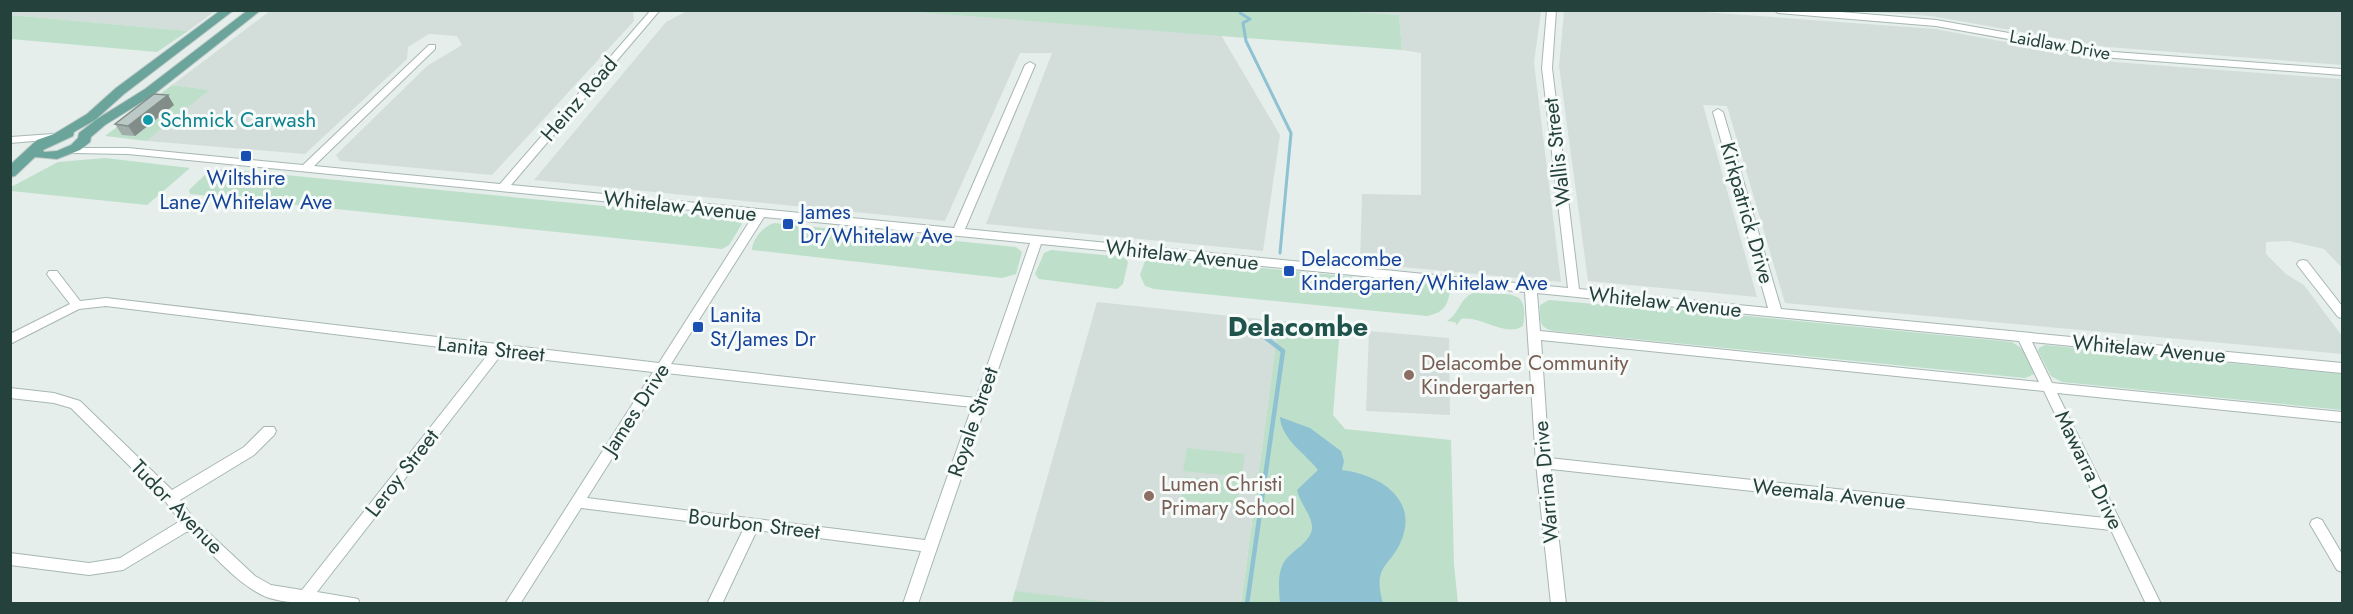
<svg xmlns="http://www.w3.org/2000/svg" width="2353" height="614" viewBox="0 0 2353 614" font-family="Jost,sans-serif">
<style>
.built{fill:#d3deda}
.green{fill:#bedfca}
.water{fill:#8ec2d3}
.lines{fill:none;stroke-linecap:round;stroke-linejoin:round}
.stream-far1{stroke:#8ec2d3;stroke-width:3}
.stream{stroke:#8ec2d3;stroke-width:4.5}
.minor-casing{stroke:#a7b7b3;stroke-width:2}
.major-casing{stroke:#c2cac8;stroke-width:2}
.minor{fill:#fff;fill-rule:evenodd}
.major{fill:#6aa49b;fill-rule:evenodd}
.wall{fill:#a0ada9}
.shaded-wall{fill:#828d8a}
.building{fill:#bac9c5;stroke:#828d8a;stroke-width:1.5}
.culture-dot{fill:#0f9aa8;stroke:#f6fbf9;stroke-width:2}
.transit-dot{fill:#1a4fb4;stroke:#f6fbf9;stroke-width:2}
.education-dot{fill:#8d6e63;stroke:#f6fbf9;stroke-width:2}
.labels{text-anchor:middle;stroke-width:6;stroke-linejoin:round;paint-order:stroke}
.far-street-label{font-size:18px;fill:#24413c;stroke:#f6fbf9}
.street-label{font-size:21px;fill:#24413c;stroke:#f6fbf9}
.culture-label{font-size:21px;fill:#0d838f;stroke:#f6fbf9;text-anchor:start}
.transit-label{font-size:21px;fill:#164399;stroke:#f6fbf9;text-anchor:start}
.education-label{font-size:21px;fill:#785e54;stroke:#f6fbf9;text-anchor:start}
.district-label{font-size:27px;font-weight:bold;fill:#1f534c;stroke:#f6fbf9}
</style>
<rect width="100%" height="100%" fill="#e5eeeb"/>
<g class="built">
<path d="M10,11H215L188,31L11,15Z"/>
<path d="M270,11H633L634,21L492,175L340,161L336,155L427,66L462,45L457,36L429,34L408,47L407,59L305,154L147,141L208,90L172,85Z"/>
<path d="M687,11H901L1221,35L1280,135L1263,251L986,224L1052,53H1020L945,221L534,180L666,22Z"/>
<path d="M1341,11H1541L1534,63L1561,282L1360,263L1362,194L1421,195V53L1402,50L1399,15Z"/>
<path d="M1564,11H1690L1935,29L2114,62L2342,79V268L2324,249L2289,241L2266,242V254L2286,274L2304,285L2342,336V354L1785,303L1727,106L1703,105L1757,297L1588,281L1559,66Z"/>
<path d="M1859,11H2342V65L2107,47L1931,16Z"/>
<path d="M1097,302L1279,321L1241,603L1117,604L1015,591Z"/>
<path d="M1369,331L1449,338L1450,415L1366,411Z"/>
</g>
<g class="green">
<path d="M1341,11L1399,15L1402,50L901,11Z"/>
<path d="M10,15H11L188,31L157,52L11,39Z"/>
<path d="M172,85L209,90L147,141L105,136Z"/>
<path d="M105,158L190,168L147,205L11,191V187L58,162Z"/>
<path d="M223,169L738,219L742,224L729,245L722,249L190,194L189,190L208,172Z"/>
<path d="M774,223L1016,247L1022,252L1016,274L1002,278L752,250C752,239 764,226 774,223Z"/>
<path d="M1051,250L1124,257L1128,262L1123,284L1117,289L1039,279L1035,274L1044,253Z"/>
<path d="M1159,258L1438,285L1450,291C1447,307 1444,312 1427,316L1154,289L1145,286L1140,275L1145,261Z"/>
<path d="M1473,293C1481,293 1489,294 1497,294C1522,293 1527,301 1523,326C1505,338 1481,315 1461,319L1457,325L1455,322L1447,321C1460,313 1459,299 1473,293Z"/>
<path d="M1549,300L1606,305L1626,304L2012,342L2024,350L2034,374L2025,378L1554,331C1538,328 1540,319 1540,305Z"/>
<path d="M1279,321L1340,327L1333,415L1345,429L1451,440L1454,565L1458,603L1241,604Z"/>
<path d="M2045,345L2342,374V410L2062,382L2051,376L2038,351L2039,348Z"/>
<path d="M1187,448L1245,454L1242,477L1183,471Z"/>
<path d="M1184,477L1240,482L1237,506L1181,500Z"/>
<path d="M1015,591L1117,603H1012Z"/>
</g>
<path class="water" d="M1280,417L1310,428L1341,451L1344,461L1342,470C1375,474 1416,495 1403,536C1393,567 1371,563 1383,603H1280C1279,590 1277,574 1284,562C1291,551 1310,543 1312,529C1313,516 1300,504 1297,490L1318,470C1305,453 1281,439 1280,417Z"/>
<g class="lines">
<path class="stream-far1" d="M1242,10L1240,13L1250,19L1243,23L1246,41L1291,133L1280,253"/>
<path class="stream" d="M1247,604L1283,351L1262,335L1265,320"/>
<g class="minor-casing">
<g id="minor">
<path d="M651,10H660L511,185L954,228L1025,65L1030,62L1035,65L965,229L1568,288L1542,68L1547,10H1556L1552,68L1579,289L1768,308L1713,112L1718,109L1723,112L1781,309L2342,363V373L2032,342L2052,383L2342,412V422L2057,393L2161,604H2146L2111,530L1551,469L1566,604H1551L1536,463L1525,292L1041,244L918,604H903L921,551L757,530L722,604H707L744,528L581,508L520,604H505L653,372L501,355L317,592L353,598L358,599L360,604C335,604 284,606 262,595C234,581 211,552 188,531L123,570L89,575L10,565V553L89,563L120,558L180,521L166,502L71,408L54,403L10,398V388L54,393L80,401L172,490L244,447L264,427H274L276,431L274,435L254,455L180,500L194,519L255,576L271,585L302,590L489,353L106,306L79,309L10,344V334L70,304L49,277L47,274L49,271H57L80,301L106,298L659,363L753,216L128,154L73,153L69,152L68,150L69,148H128L303,165L429,45H435V49L314,166L500,184ZM764,217L1030,243L976,398L671,364ZM1537,293L2019,341L2039,382L1540,331ZM1541,340L2044,391L2105,518L1549,458ZM666,373L972,407L925,540L587,498Z"/>
<path d="M1774,10H1817L1936,20L2114,52L2342,69V75L2114,58L1936,26L1778,13Z"/>
<path d="M53,134L58,137L57,139L10,143L11,137Z"/>
<path d="M2303,260L2307,261L2342,306V318L2338,317L2299,267L2297,264L2299,261Z"/>
<path d="M2317,518L2322,520L2342,554V572L2337,570L2310,524L2312,520Z"/>
</g>
</g>
<g class="major-casing">
<path id="major" d="M221,10H234L124,94L95,120L74,132L73,136L43,150L44,152L57,151L71,145L78,138L79,133L97,119L145,89L248,10H261L153,95L105,125L91,137L90,142L80,150L57,159L35,157L15,176L10,177V165L37,140L54,134L87,114L116,88Z"/>
</g>
<use href="#minor" class="minor"/>
<use href="#major" class="major"/>
</g>
<path class="wall" d="M174,105L135,136L122,135L115,124Z"/>
<path class="shaded-wall" d="M168,95L174,105L135,136L128,126Z"/>
<path class="building" d="M154,94L168,95L128,126L115,124Z"/>
<circle class="culture-dot" cx="148" cy="120" r="6"/>
<g class="transit-dot">
<rect x="240" y="150" width="12" height="12" rx="3"/>
<rect x="782" y="218" width="12" height="12" rx="3"/>
<rect x="1283" y="265" width="12" height="12" rx="3"/>
<rect x="692" y="321" width="12" height="12" rx="3"/>
</g>
<g class="education-dot">
<circle cx="1409" cy="375" r="6"/>
<circle cx="1149" cy="496" r="6"/>
</g>
<g class="labels">
<g class="far-street-label">
<text transform="translate(2060 45) rotate(10)" y="6">Laidlaw Drive</text>
</g>
<g class="street-label">
<text transform="translate(579 99) rotate(-49)" y="7">Heinz Road</text>
<text transform="translate(1557 152) rotate(-97)" y="7">Wallis Street</text>
<text transform="translate(680 206) rotate(6)" y="7">Whitelaw Avenue</text>
<text transform="translate(1747 213) rotate(74)" y="7">Kirkpatrick Drive</text>
<text transform="translate(1182 255) rotate(6)" y="7">Whitelaw Avenue</text>
<text transform="translate(1665 302) rotate(6)" y="7">Whitelaw Avenue</text>
<text transform="translate(491 349) rotate(6)" y="7">Lanita Street</text>
<text transform="translate(2149 349) rotate(5)" y="7">Whitelaw Avenue</text>
<text transform="translate(636 409) rotate(-57)" y="7">James Drive</text>
<text transform="translate(973 422) rotate(-71)" y="7">Royale Street</text>
<text transform="translate(2089 470) rotate(64)" y="7">Mawarra Drive</text>
<text transform="translate(402 473) rotate(-52)" y="7">Leroy Street</text>
<text transform="translate(1546 482) rotate(-95)" y="7">Warrina Drive</text>
<text transform="translate(1829 494) rotate(6)" y="7">Weemala Avenue</text>
<text transform="translate(177 507) rotate(46)" y="7">Tudor Avenue</text>
<text transform="translate(754 524) rotate(7)" y="7">Bourbon Street</text>
</g>
<g class="culture-label">
<text x="160" y="127">Schmick Carwash</text>
</g>
<g class="transit-label">
<text x="246" y="185" text-anchor="middle">Wiltshire<tspan x="246" dy="24">Lane/Whitelaw Ave</tspan></text>
<text x="800" y="219">James<tspan x="800" dy="24">Dr/Whitelaw Ave</tspan></text>
<text x="1301" y="266">Delacombe<tspan x="1301" dy="24">Kindergarten/Whitelaw Ave</tspan></text>
<text x="710" y="322">Lanita<tspan x="710" dy="24">St/James Dr</tspan></text>
</g>
<g class="education-label">
<text x="1421" y="370">Delacombe Community<tspan x="1421" dy="24">Kindergarten</tspan></text>
<text x="1161" y="491">Lumen Christi<tspan x="1161" dy="24">Primary School</tspan></text>
</g>
<g class="district-label">
<text x="1298" y="336">Delacombe</text>
</g>
</g>
<rect width="2353" height="614" fill="none" stroke="#24413c" stroke-width="24"/>
</svg>
